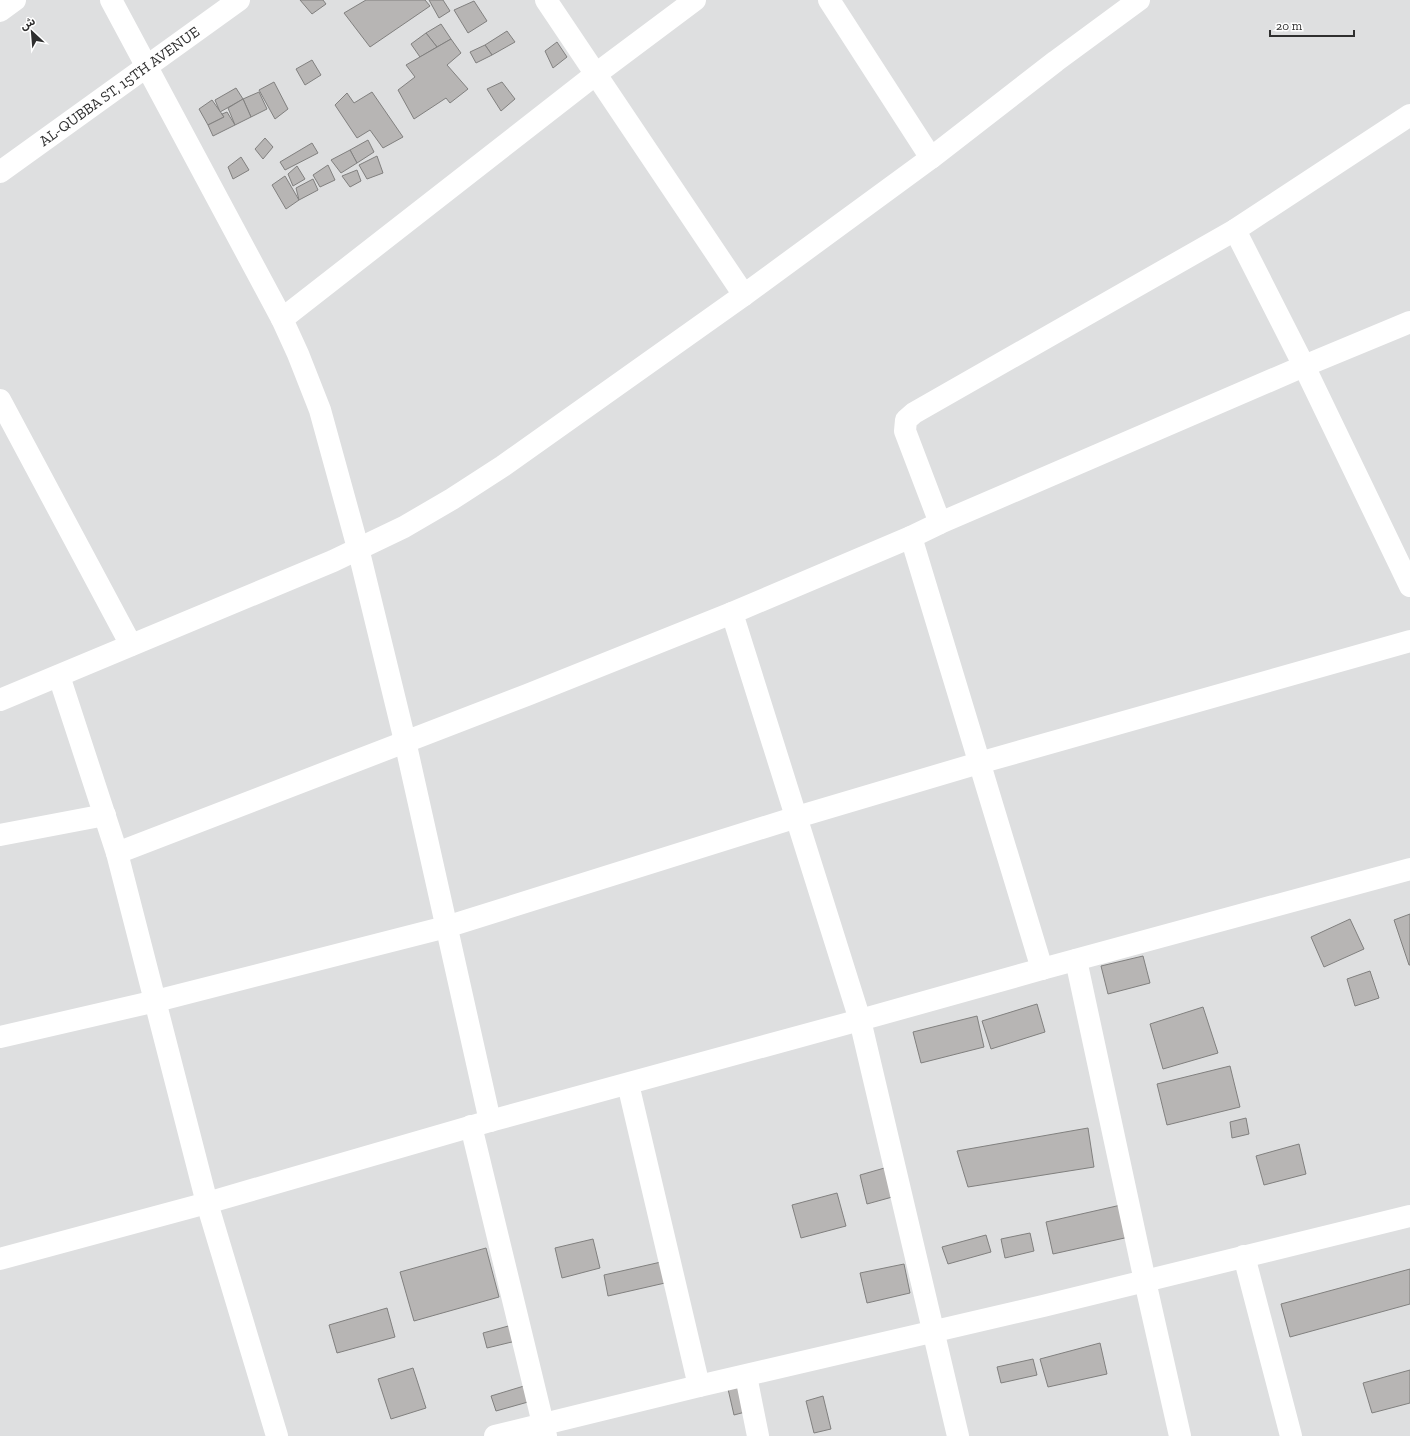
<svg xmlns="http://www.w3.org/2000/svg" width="1410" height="1436" viewBox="0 0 1410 1436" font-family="'Zilla Slab','Noto Sans Arabic',serif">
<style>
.building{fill:#b7b5b4;stroke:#81807f}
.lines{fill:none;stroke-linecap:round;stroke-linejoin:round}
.minor{stroke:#fff;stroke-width:22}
.labels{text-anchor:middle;stroke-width:3.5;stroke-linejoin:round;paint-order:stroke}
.street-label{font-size:15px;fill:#2f2f2f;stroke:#fff}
</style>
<rect width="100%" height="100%" fill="#dedfe0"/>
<g class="building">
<path d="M300,0H323L326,4L312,14Z"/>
<path d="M366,0H425L430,6L370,47L344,13Z"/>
<path d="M429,0H443L450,11L439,18Z"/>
<path d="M474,1L487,21L468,33L454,10Z"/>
<path d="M441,24L451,39L437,47L426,33Z"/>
<path d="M507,31L515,42L492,55L485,45Z"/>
<path d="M426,33L437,47L420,57L411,44Z"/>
<path d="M451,39L461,53L447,65L468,89L450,103L446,98L414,119L398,90L415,77L406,65Z"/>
<path d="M557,42L567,57L553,68L545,51Z"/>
<path d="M485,45L492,55L476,63L470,52Z"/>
<path d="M312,60L321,75L305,85L296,69Z"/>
<path d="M274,82L288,109L275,119L259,90Z"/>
<path d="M502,82L515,99L501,111L487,89Z"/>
<path d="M236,88L243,99L220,112L215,100Z"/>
<path d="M259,92L267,109L251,117L243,99Z"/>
<path d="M372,92L403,137L383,148L370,130L357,138L335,105L347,93L354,103Z"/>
<path d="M243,99L251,117L235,125L228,108Z"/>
<path d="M212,100L224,117L208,125L199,109Z"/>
<path d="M227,112L235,125L213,136L208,125L224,117L222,114Z"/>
<path d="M265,138L273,147L263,159L255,149Z"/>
<path d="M368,140L374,152L357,163L350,150Z"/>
<path d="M312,143L318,153L285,170L280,162Z"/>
<path d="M350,150L357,163L341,173L331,160Z"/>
<path d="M377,156L383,173L367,179L359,165Z"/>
<path d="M241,157L249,170L233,179L228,167Z"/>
<path d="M328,165L335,180L320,187L313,175Z"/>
<path d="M297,166L305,179L293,186L288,174Z"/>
<path d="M357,170L361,181L350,187L342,176Z"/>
<path d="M285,176L299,200L286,209L272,185Z"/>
<path d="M313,179L318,190L299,200L296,188Z"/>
<path d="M1410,914V965H1409L1394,920Z"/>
<path d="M1350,919L1364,949L1324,967L1311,937Z"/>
<path d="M1143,956L1150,983L1108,994L1101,966Z"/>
<path d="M1370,971L1379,998L1355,1006L1347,979Z"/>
<path d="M1037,1004L1045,1032L991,1049L982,1021Z"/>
<path d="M1203,1007L1218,1053L1163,1069L1150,1024Z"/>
<path d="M977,1016L984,1047L921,1063L913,1032Z"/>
<path d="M1230,1066L1240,1107L1167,1125L1157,1084Z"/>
<path d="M1246,1118L1249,1134L1232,1138L1230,1122Z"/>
<path d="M1088,1128L1094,1167L968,1187L957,1151Z"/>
<path d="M1299,1144L1306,1174L1264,1185L1256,1156Z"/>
<path d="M888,1167L896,1196L867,1204L860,1175Z"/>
<path d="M837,1193L846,1226L801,1238L792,1205Z"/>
<path d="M1121,1205L1129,1237L1053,1254L1046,1222Z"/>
<path d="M1030,1233L1034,1251L1005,1258L1001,1239Z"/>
<path d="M986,1235L991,1252L948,1264L942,1247Z"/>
<path d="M593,1239L600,1268L562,1278L555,1248Z"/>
<path d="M486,1248L499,1297L414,1321L400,1272Z"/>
<path d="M661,1262L665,1283L608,1296L604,1275Z"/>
<path d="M904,1264L910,1293L867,1303L860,1273Z"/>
<path d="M1410,1269V1304L1290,1337L1281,1304Z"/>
<path d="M387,1308L395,1337L337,1353L329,1325Z"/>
<path d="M512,1325L516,1341L487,1348L483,1333Z"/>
<path d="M1100,1343L1107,1374L1048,1387L1040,1359Z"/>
<path d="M1033,1359L1037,1375L1001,1383L997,1367Z"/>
<path d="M413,1368L426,1408L391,1419L378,1379Z"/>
<path d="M1410,1370V1403L1372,1413L1363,1383Z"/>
<path d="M742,1385L749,1411L734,1415L728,1389Z"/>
<path d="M524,1386L528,1402L496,1411L491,1396Z"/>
<path d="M823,1396L831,1429L814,1433L806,1401Z"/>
</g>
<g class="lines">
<g class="minor">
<path d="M111,0L282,319L298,354L320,410L358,548L405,741L490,1121"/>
<path d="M546,0L744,295"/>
<path d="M829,0L931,158"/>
<path d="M0,11L15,0"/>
<path id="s1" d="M0,172L239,0"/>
<path d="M1235,230L1304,366L1410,586"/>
<path d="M282,319L596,74L695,0"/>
<path d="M0,400L131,645"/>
<path d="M940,523L905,431L906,420L914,413L1235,230L1410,115"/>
<path d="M911,537L1042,969"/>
<path d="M732,613L860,1020L958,1436"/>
<path d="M59,676L117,853L207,1203L277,1436"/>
<path d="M0,700L333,561L404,527L452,499L503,466L744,295L931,158L1056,61L1139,0"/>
<path d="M0,835L105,815"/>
<path d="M117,853L527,695L732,613L911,537L940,523L1304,366L1410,322"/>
<path d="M1076,960L1145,1281L1180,1436"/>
<path d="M0,1037L156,1001L446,927L797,817L979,763L1410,641"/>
<path d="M628,1084L699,1386"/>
<path d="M471,1126L546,1436"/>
<path d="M1244,1256L1291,1436"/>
<path d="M0,1259L207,1203L490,1121L860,1020L1042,969L1410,869"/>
<path d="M746,1376L758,1436"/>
<path d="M495,1436L699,1386L1043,1306L1410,1216"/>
</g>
</g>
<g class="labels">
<g class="street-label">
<text dy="5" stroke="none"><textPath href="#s1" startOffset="147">AL-QUBBA ST, 15TH AVENUE</textPath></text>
</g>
</g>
<g transform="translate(32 32) rotate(334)" stroke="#ffffff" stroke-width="3" paint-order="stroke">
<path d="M0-3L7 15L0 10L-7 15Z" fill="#2f2f2f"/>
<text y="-6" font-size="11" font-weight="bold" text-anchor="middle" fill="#2f2f2f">ش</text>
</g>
<path d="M1270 30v6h84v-6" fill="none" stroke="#2f2f2f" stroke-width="2"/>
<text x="1276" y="30" font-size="12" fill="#2f2f2f" stroke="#ffffff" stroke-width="3" paint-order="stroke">20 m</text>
</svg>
